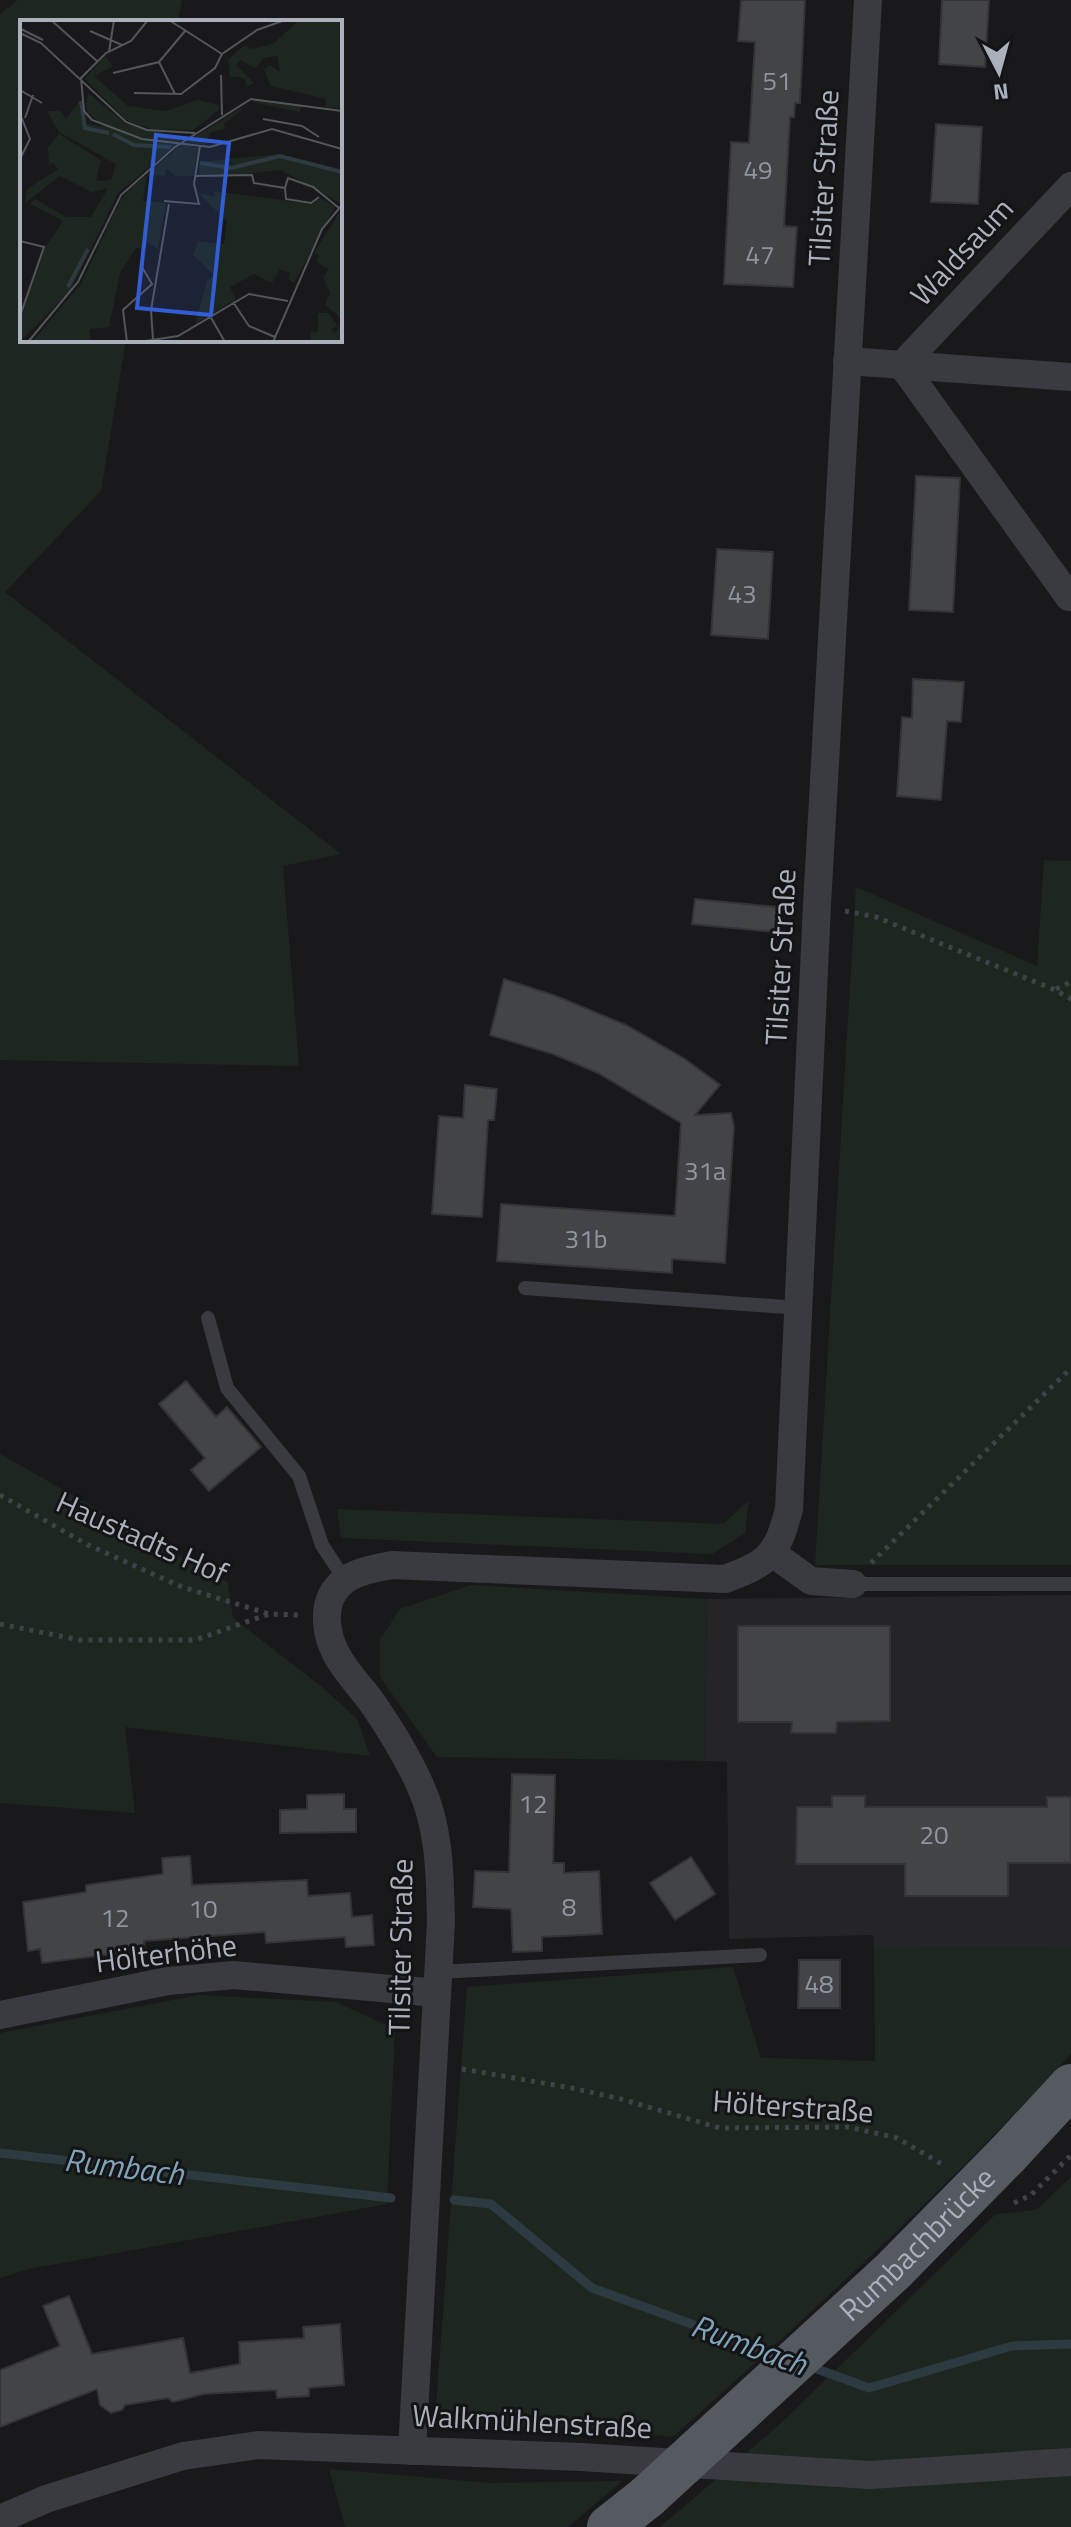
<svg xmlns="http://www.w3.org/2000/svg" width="1071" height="2527" viewBox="0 0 1071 2527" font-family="'Titillium Web',sans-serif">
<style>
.built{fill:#252529}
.green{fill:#1e271f}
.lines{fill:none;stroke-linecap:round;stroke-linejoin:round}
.stream{stroke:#2d3a41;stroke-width:9}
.building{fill:#434448;stroke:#333338;stroke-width:2}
.path{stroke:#3f4348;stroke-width:5;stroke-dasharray:4 6;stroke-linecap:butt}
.lane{stroke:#393b41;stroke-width:14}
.street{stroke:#393b41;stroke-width:28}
.primary{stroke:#555960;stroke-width:44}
.primary-bridge{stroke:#555960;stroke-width:44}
.labels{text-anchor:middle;stroke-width:6;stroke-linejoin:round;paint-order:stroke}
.number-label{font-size:26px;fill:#90969f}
.street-label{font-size:30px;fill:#aab1bc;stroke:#141416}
.water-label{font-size:32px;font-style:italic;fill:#7fa4b9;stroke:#141416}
.inset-river{fill:none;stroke:#2d3a41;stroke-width:4}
.inset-road{fill:none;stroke:#53565b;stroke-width:2}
.view{fill:#325dd4;fill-opacity:0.15;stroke:#325dd4;stroke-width:4}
.inset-edge{fill:none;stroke:#aab1bc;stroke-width:4}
</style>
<rect width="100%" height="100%" fill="#19191b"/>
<path class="built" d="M1071,1595V1947L874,1948L873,1935L729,1939L727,1762L705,1761L707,1599Z"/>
<g class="green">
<path d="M18,0H182L178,22H22V340H126L101,491L5,592L341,854L283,866L299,1066L0,1060V14Z"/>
<path d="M1044,860L1071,861V1565H815L856,887L1037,966Z"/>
<path d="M0,1454L228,1583L233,1618L322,1687L357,1719L370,1756L125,1727L135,1813L0,1803Z"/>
<path d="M749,1500L745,1533L712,1554L341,1538L337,1509L723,1524Z"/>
<path d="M471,1585L707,1599L705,1761L437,1757L380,1677V1640L400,1609Z"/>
<path d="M1071,1947V2054C946,2190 810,2314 673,2437L580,2427L446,2426L436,2407L467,1987L733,1967L761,2058L875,2061L874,1948Z"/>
<path d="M199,1995L336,2002L395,2029L387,2204L29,2269L0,2278V2033Z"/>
<path d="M1071,2177V2527H660L779,2425L996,2214L1036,2210Z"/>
<path d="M329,2469L490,2483L622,2481L568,2527H345Z"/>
</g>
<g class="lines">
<g class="stream">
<path d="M0,2153L391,2198"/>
<path d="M454,2200L491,2204L592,2288L780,2356"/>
<path d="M809,2366L869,2388L1012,2346L1071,2344"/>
</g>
</g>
<g class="building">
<path d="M741,0H805L800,103H795L794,117H790L784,226L797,227L793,287L724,284L731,142L749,143L755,42L738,41Z"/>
<path d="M942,0H989L985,67L939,64Z"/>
<path d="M936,124L982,127L978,204L931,202Z"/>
<path d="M916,476L960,478L953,612L909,610Z"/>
<path d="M717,549L773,552L768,639L711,635Z"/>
<path d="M913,679L964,682L961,722L947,721L941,800L897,796L902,717L912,718Z"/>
<path d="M695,899L777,907L775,932L692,924Z"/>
<path d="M504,979L556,996L626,1025L685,1059L720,1085L695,1115L731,1113L734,1126L725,1263L672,1259V1273L497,1261L501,1204L675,1216L681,1123L598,1073L553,1054L490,1035Z"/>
<path d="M465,1085L497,1089L494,1120H488L482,1217L432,1214L439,1116L463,1118Z"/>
<path d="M186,1381L216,1417L227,1407L261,1447L209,1491L191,1470L205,1458L159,1404Z"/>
<path d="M738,1626H890V1721L837,1722L836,1733H791L792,1722H738Z"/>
<path d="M512,1774L555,1775L553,1863H564V1873L599,1871L602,1934L542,1937V1951L513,1952L511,1909L473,1907L475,1871L509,1872Z"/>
<path d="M344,1794V1809H356V1832L280,1833V1810L307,1809V1795Z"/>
<path d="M832,1796H865V1807H1047V1797H1071V1863H1008V1896H905V1864H796L797,1807H832Z"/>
<path d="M190,1856L192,1885L307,1880L308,1896L350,1893L352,1917L372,1915L374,1945L346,1947L345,1937L266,1943L265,1932L144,1941L145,1950L42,1963L40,1949L28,1951L23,1902L86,1892V1885L163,1874L162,1858Z"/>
<path d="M691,1857L715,1894L675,1920L650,1883Z"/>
<path d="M799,1960H840V2008H798Z"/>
<path d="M69,2296L92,2354L183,2338L190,2373L240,2364L239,2342L304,2338L303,2327L340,2324L344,2385L309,2388V2396L277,2398L276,2390L204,2394L173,2402L168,2398L125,2405L122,2410L111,2413L100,2405L97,2389L0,2427V2370L60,2346L43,2306Z"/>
</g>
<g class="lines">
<g class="path">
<path d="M845,911L876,917L1055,990L1071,999"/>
<path d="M1056,989L1071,982"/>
<path d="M0,1495L88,1545L182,1587L269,1614L301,1615"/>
<path d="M871,1563L1071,1368"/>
<path d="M0,1624L80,1640H195L269,1614"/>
<path d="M462,2069L572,2088L621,2099L720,2128L849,2127L897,2138L945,2166"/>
<path d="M1014,2203L1031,2195L1071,2155"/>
</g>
<g class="lane">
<path d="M525,1288L799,1308"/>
<path d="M208,1318L227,1388L299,1476L322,1545L345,1580"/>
<path d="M853,1584H1071"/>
<path d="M438,1972L760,1955"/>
</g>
<g class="street">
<path d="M847,361L1071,377"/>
<path d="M1069,597L902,365L1071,186"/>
<path d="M772,1553L811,1581L853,1584"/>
<path d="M0,2015L168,1981L234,1975L437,1993"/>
<path d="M412,2451L441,1922C440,1876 440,1828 420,1785C407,1756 389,1727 371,1701C361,1688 350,1676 341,1662C325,1638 318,1600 345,1580C358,1571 376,1568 392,1565L725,1579C769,1563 777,1555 789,1509L817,905L868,0"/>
<path d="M0,2519L46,2499L183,2456L259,2445L581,2457L870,2475L1071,2462"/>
</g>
<g class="primary">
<path d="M1008,2154L1071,2086"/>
<path d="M609,2527L647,2497"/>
</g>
<path class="primary-bridge" id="s1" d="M647,2497L893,2271L1008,2154"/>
</g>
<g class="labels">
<g class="number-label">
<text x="777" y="90">51</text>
<text x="758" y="179">49</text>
<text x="760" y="264">47</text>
<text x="742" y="603">43</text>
<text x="705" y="1180">31a</text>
<text x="586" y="1248">31b</text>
<text x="533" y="1813">12</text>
<text x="934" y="1844">20</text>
<text x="569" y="1916">8</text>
<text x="203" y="1918">10</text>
<text x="115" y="1927">12</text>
<text x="819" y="1993">48</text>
</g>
<g class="street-label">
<text transform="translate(824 178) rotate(-87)" y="10">Tilsiter Straße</text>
<text transform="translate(962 252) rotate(-47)" y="10">Waldsaum</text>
<text transform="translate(781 957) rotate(-87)" y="10">Tilsiter Straße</text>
<text transform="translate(142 1538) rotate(24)" y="10">Haustadts Hof</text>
<text transform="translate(401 1947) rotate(-89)" y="10">Tilsiter Straße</text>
<text transform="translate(166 1954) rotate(-7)" y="10">Hölterhöhe</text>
<text transform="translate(793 2107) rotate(4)" y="10">Hölterstraße</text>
<text dy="10" stroke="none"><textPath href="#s1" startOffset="370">Rumbachbrücke</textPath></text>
<text transform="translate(532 2422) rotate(3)" y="10">Walkmühlenstraße</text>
</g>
<g class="water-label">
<text transform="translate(124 2167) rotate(7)" y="11">Rumbach</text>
<text transform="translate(749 2345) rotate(20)" y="11">Rumbach</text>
</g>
</g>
<g transform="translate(20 20)">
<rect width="322" height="322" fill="#19191b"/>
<path d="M279,0H322V89L305,87L306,79L251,66L244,50L250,45L260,52L257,36L244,38L235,48L220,40L216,45L234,63L227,66L224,58L210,56L208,39L225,25L230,29L253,24ZM85,36L93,46L74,56L108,86L146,91L177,80L199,85V90L173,110L131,109L106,100L65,59ZM68,73L106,104L164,118L98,173L50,271L0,322V299L24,229L43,201L10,184L15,179L46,197H71L88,168L72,172L40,156L5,183L7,169L38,149L33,143L29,146L28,127L39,114L81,140L76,161L91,160L96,144L39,112L27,91H40L46,99L61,79L62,103L85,107L66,90ZM237,79L281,86L280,92L232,82L204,103L205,109L190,112L186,125L166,122ZM162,124L178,128L173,156H155L146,149L145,156L127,155L123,181L146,183L138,229L127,222L125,229L116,228L100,253L89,307L70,309L71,322H12L61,264L100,181L109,170ZM259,134L322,151V184L261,150L191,158L178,154L180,142ZM194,171L291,184L300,178L315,187L274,263L268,259L270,253L260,249L252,263L234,254L210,267L216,279L175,304L187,261L194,255L173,235L178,221L204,224L207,201L178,173L194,176ZM322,188V299L305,285L310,273L303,257L309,249L296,242L299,235L294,233ZM298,293H308L318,306L311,309L315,313L322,303V322H290L291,312H298Z" fill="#1e271f"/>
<path class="inset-river" d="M61,81L65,108L89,113M93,114L114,125L151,127M180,143L211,148L260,136L322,152M48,267L68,229"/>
<path class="inset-road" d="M31,0L77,41M128,0L111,21L86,33L61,58L64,91L72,100L122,119L190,127L252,109L322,129M149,0L202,34M1,9L23,20M70,11L102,25M0,13L21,23L106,102L127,110L175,113M89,32L94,0M202,34L237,10L265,0M139,42L155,74M93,53L139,42L165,11M201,55L202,95M0,70L22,83M114,73L161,74L195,48L202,34M0,94L10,119L0,139M5,98L13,75M243,99L282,106L299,117M175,156L232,155L234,163L265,168L268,158L293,167L319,188M265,168L266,179L291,183L299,177M144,181L179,184L174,164L180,125M0,221L24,227L0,296M213,282L229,306L255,317M190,296L205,322M133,320L131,290L149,184M8,322L58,262L101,175L155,127L231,79L322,91M107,322L103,290L132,264L122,247M119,322L158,316L229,274L268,281M253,322L302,209L322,185"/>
<path class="view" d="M136,115L209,123L191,295L117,288Z"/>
<rect width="322" height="322" class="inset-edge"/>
</g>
<g transform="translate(999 72) rotate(174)" stroke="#141416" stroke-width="6" paint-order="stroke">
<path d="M0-6L14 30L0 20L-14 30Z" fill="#aab1bc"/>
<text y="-12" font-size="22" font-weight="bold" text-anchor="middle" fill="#aab1bc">N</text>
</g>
</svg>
